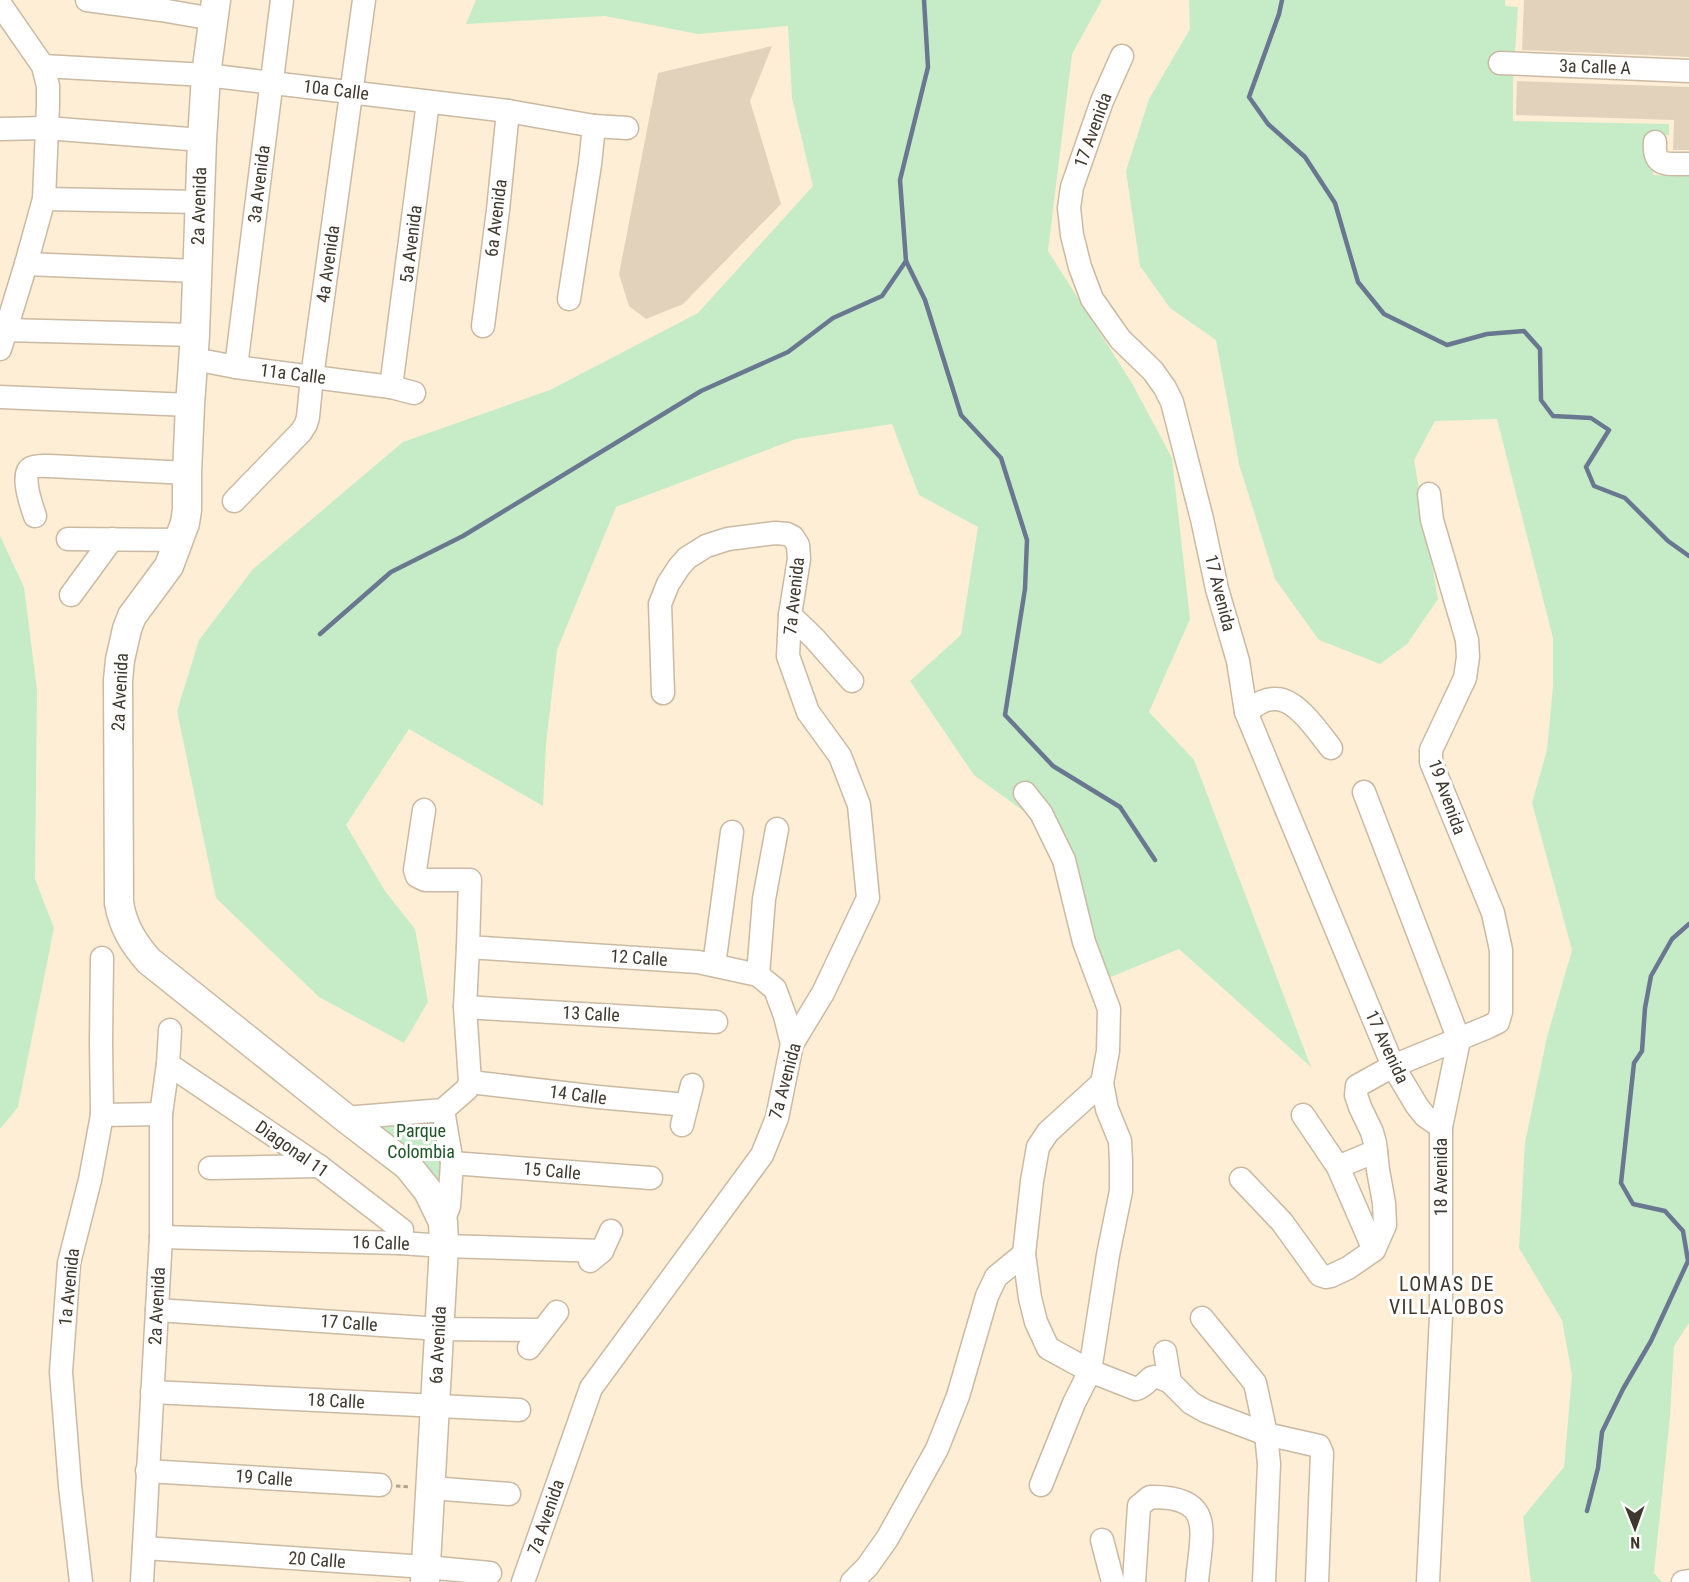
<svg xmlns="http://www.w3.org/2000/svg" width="1689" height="1582" viewBox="0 0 1689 1582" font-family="'Roboto Condensed',sans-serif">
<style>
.green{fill:#c5ecc7}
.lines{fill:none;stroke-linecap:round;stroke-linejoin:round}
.stream{stroke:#6a7790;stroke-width:4.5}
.building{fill:#e2d2bb}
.minor-casing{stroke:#cabaa3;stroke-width:25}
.major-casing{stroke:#cabaa3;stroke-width:31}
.path{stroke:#b0a491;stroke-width:3;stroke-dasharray:4.5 3;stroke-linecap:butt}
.minor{stroke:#fff;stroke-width:22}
.major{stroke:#fff;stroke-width:28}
.labels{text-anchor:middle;stroke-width:6;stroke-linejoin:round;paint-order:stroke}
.street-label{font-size:18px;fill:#3e382e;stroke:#fff}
.park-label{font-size:18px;fill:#1e5526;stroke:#fff}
.neighbourhood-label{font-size:20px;letter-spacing:1.5px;fill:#3e382e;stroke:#fff}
</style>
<rect width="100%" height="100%" fill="#feeed6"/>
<g class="green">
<path d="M476,0H1102L1072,54L1048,251L1133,385L1172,458L1190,619L1149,712L1194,760L1311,1067L1179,949L1106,979L1051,831L974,775L910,681L961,635L978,527L919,495L892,424L796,439L616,507L557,650L546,744L543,806L409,729L346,825L385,891L415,929L428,1002L404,1043L319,997L216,898L177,711L199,640L253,569L403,442L550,390L698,313L813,186L792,98L788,26L698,34L605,16L466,24Z"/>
<path d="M1189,0H1505V6L1518,7L1513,83V121L1669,124V135L1655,136L1653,175L1689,176V1323L1674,1346L1670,1416L1654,1573L1662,1582H1531L1523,1517L1564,1467L1572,1375L1562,1320L1519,1248L1525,1143L1547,1037L1572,950L1532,803L1547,750L1553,687V638L1497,419L1435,421L1414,460L1438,599L1407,644L1380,664L1319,640L1275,579L1239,464L1216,340L1170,308L1140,266L1126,171L1149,99L1190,29Z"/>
<path d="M0,536L24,587L37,690L35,879L54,928L18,1107L0,1129Z"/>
<path d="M443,1110L449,1202L348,1120Z"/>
</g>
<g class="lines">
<g class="stream">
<path d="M924,0L928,67L900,180L906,261L925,300L961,415L1001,458L1027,540L1025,589L1005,715L1053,766L1120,807L1155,860"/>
<path d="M1282,0L1279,14L1249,97L1268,124L1305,157L1335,203L1358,282L1384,314L1447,345L1487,334L1524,331L1540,349L1541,400L1553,416L1591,418L1609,430L1586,467L1594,486L1625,498L1668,541L1689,556"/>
<path d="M320,634L391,572L463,536L701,391L788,352L833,318L882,296L906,261"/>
<path d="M1587,1511L1598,1468L1602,1432L1623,1389L1651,1341L1688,1261L1683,1231L1665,1211L1633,1204L1621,1183L1634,1063L1642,1051L1645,1008L1651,976L1672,939L1689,924"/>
</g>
</g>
<g class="building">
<path d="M1524,0H1689V57L1522,50Z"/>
<path d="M772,46L750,101L781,204L683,304L646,319L629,306L619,274L658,73Z"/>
<path d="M1517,81L1689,87V150H1673L1674,120L1516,115Z"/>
</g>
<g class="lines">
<g class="minor-casing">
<g id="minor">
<path d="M87,0L161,10L213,19"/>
<path d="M0,4L43,66L48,86V105L44,199L26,264L0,349"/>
<path d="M1122,56L1102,101L1072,187L1069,208L1072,235L1080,267L1092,299L1120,339L1153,371L1165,388L1172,402L1202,519L1217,589L1238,661L1246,712L1393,1066L1417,1106L1425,1116L1441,1127"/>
<path d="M1500,63L1689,71"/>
<path d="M43,66L206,75L508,111L594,126L627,128"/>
<path d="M0,129L46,128L202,140"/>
<path d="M1655,142C1653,169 1668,163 1689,164"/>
<path d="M44,199L199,202"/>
<path d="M26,264L197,271"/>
<path d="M569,299L590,164L594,126"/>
<path d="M483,326L498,210L508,111"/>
<path d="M6,330L195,335"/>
<path d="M194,359L236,367L391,387L414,393"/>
<path d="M236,367L282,0"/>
<path d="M391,387L428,102"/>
<path d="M0,397L190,405"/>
<path d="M234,501L301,432L306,424L308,417L312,377L364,0"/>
<path d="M35,516C32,507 20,474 31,468C36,465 44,466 50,466L187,473"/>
<path d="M68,539L180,540"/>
<path d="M71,595L112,539"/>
<path d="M790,615L814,638L852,681"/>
<path d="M1246,712C1255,706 1264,698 1276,699C1297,699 1319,733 1331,748"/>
<path d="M1364,792L1459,1040L1441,1127V1316L1428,1582"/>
<path d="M1025,793L1041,813L1064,860L1084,942L1109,1009L1108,1051L1102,1083L1107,1109L1120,1141L1121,1162V1191L1108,1255L1090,1371L1074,1403L1041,1485"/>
<path d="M424,810L415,870L417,876L425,880H470L468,947L698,962L758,975L775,989L785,1016L792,1044"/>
<path d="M714,965L732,832"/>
<path d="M758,975L764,899L777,829"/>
<path d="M465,1007L716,1022"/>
<path d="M168,1064L319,1166L402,1230L400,1243"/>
<path d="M470,1082L598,1097L687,1105"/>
<path d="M1102,1083L1048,1132L1038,1147L1032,1181L1024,1254L1030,1298L1036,1322L1048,1348L1090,1371L1136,1389C1154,1383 1144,1370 1170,1382"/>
<path d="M102,1115L161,1114"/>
<path d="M1303,1115L1338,1167L1374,1250"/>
<path d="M345,1118L443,1110L467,1089L470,1082L465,1007L468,947"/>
<path d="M682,1125L692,1085"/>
<path d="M452,1163L651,1178"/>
<path d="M1338,1167L1376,1151"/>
<path d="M210,1168L319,1166"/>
<path d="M1241,1179L1282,1222L1320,1275L1326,1277L1331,1276L1348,1268L1374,1250L1385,1225L1384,1203L1378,1170L1375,1143L1372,1132L1360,1107L1356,1095L1357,1086L1393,1066L1488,1027L1498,1022L1501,1012V950L1493,913L1431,762V750L1465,678L1468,657L1467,640L1432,520L1429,494"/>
<path d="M443,1222L449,1206L452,1163L443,1110"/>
<path d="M161,1237L400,1243L444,1246L602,1251"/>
<path d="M590,1261L602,1251L611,1231"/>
<path d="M157,1310L440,1329L542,1330"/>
<path d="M1202,1318L1255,1383L1266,1434L1269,1464L1264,1582"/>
<path d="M529,1348L557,1312"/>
<path d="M1165,1352L1170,1382L1191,1403L1205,1411L1266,1434L1319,1446L1322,1453L1317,1582"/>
<path d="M152,1392L519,1410"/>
<path d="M147,1471L380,1485"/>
<path d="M431,1488L509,1494"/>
<path d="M1102,1540L1113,1582"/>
<path d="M144,1548L426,1567L490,1573"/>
<path d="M81,1582L70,1486L61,1372L69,1263L90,1180L102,1115L101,1042L102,958"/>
<path d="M142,1582L161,1237V1114L168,1064L170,1030"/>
<path d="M523,1582L591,1388L762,1155L777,1118L792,1044L823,993L868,898L859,805L840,756L808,712L788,656L790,615L799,559L798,545L793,537L787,534L775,533L728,539L706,546L687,558L679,567L668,584L660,604L663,693"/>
<path d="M852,1582L867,1567L887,1539L937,1449L958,1396L987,1296L996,1277L1024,1254"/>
<path d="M1134,1582L1139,1506L1150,1497C1217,1496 1201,1533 1197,1582"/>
<path d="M1683,1582L1689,1581"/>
</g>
</g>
<g class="major-casing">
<path id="major" d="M216,0L206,75L202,140L195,335L190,405L187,473V510L185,523L169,566L132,616L127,629L120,660L118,680L119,903C123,927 134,944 149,961L348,1120L408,1166L428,1191L443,1222L444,1246L425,1582"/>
</g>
<path class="path" d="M396,1486L411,1487"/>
<use href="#minor" class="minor"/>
<use href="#major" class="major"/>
</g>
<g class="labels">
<g class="street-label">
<text transform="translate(1595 67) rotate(2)" y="6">3a Calle A</text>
<text transform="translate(336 90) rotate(7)" y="6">10a Calle</text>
<text transform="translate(1093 130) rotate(-70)" y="6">17 Avenida</text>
<text transform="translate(259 184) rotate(-83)" y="6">3a Avenida</text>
<text transform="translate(199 206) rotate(-88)" y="6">2a Avenida</text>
<text transform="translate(496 218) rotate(-83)" y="6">6a Avenida</text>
<text transform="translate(411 244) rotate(-83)" y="6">5a Avenida</text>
<text transform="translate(328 264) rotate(-82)" y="6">4a Avenida</text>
<text transform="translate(293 374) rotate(7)" y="6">11a Calle</text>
<text transform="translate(1220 593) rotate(76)" y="6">17 Avenida</text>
<text transform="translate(794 596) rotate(-84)" y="6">7a Avenida</text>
<text transform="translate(120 692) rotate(-87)" y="6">2a Avenida</text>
<text transform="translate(1447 797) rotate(70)" y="6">19 Avenida</text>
<text transform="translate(639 958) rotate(4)" y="6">12 Calle</text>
<text transform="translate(591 1014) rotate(3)" y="6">13 Calle</text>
<text transform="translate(1387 1047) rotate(65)" y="6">17 Avenida</text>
<text transform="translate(785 1081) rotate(-75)" y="6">7a Avenida</text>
<text transform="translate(578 1095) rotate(7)" y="6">14 Calle</text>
<text transform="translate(292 1149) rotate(35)" y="6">Diagonal 11</text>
<text transform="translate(552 1171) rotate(5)" y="6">15 Calle</text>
<text transform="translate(1441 1177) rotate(-90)" y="6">18 Avenida</text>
<text transform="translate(381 1243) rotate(2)" y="6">16 Calle</text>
<text transform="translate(69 1287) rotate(-84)" y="6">1a Avenida</text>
<text transform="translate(157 1306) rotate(-87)" y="6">2a Avenida</text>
<text transform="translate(349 1323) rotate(4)" y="6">17 Calle</text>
<text transform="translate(438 1345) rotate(-87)" y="6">6a Avenida</text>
<text transform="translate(336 1401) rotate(3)" y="6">18 Calle</text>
<text transform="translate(264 1478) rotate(4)" y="6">19 Calle</text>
<text transform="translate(546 1517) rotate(-71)" y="6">7a Avenida</text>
<text transform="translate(317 1560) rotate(4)" y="6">20 Calle</text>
</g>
<g class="park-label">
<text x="421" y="1137">Parque<tspan x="421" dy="21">Colombia</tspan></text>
</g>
<g class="neighbourhood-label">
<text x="1447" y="1291">LOMAS DE<tspan x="1447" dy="23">VILLALOBOS</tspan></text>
</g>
</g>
<g transform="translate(1635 1528) rotate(179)" stroke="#ffffff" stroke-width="4.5" paint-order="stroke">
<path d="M0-4.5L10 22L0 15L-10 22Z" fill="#3e382e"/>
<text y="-9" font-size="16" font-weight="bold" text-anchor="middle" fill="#3e382e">N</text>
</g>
</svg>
